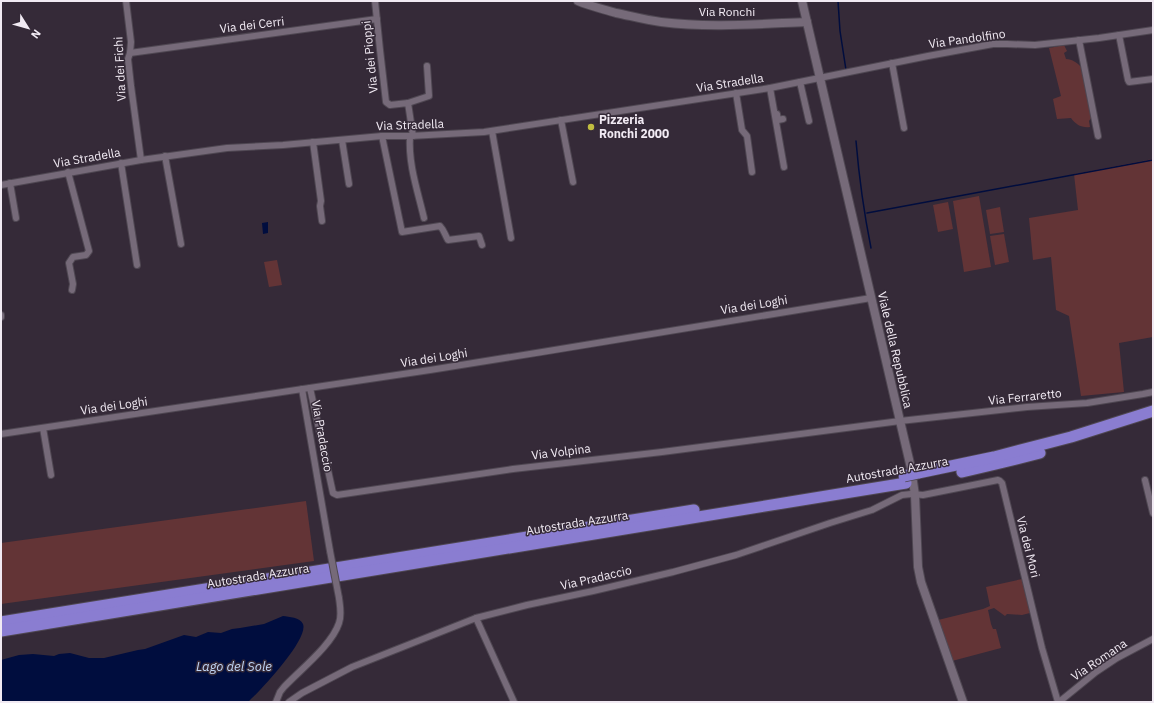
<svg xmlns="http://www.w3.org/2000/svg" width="1154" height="703" viewBox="0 0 1154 703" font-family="'IBM Plex Sans',sans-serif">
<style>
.green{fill:#633436}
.water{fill:#000d3e}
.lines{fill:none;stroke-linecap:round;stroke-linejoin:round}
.stream{stroke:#000d3e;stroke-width:1.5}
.street-casing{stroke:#4f4752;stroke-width:8}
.secondary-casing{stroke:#4f4752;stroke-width:10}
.highway-casing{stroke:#4f4752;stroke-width:13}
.street{stroke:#766a79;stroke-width:6}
.secondary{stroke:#766a79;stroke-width:8}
.highway{stroke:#8a7dd1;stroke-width:11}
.street-bridge-casing{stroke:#4f4752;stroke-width:8;stroke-linecap:butt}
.highway-bridge-casing{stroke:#4f4752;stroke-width:13;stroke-linecap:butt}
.street-bridge{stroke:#766a79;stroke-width:6}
.highway-bridge{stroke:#8a7dd1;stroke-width:11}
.poi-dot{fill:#c1bd40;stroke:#352a38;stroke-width:1.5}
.labels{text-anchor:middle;stroke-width:3;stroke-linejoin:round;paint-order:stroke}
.street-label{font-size:12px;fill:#f1eaf3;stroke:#352a38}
.poi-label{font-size:12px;font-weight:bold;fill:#f1eaf3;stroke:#352a38;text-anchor:start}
.water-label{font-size:13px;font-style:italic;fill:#bfd4f5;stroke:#352a38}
</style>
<rect width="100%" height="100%" fill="#352a38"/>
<g class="green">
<path d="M1064,45L1067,51L1064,53L1066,59C1072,59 1078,63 1082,68L1093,115L1089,121L1090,127C1082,128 1076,125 1071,118L1057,119L1053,99L1061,96L1049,48Z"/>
<path d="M1153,159V337L1119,343L1124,392L1081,396L1069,316L1056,310L1051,257L1033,260L1029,218L1078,210L1074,174Z"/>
<path d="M979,196L991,267L964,272L953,201Z"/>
<path d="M948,202L953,229L938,232L933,205Z"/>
<path d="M1000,207L1004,232L990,234L986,210Z"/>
<path d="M1004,234L1009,262L995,265L990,236Z"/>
<path d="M277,260L282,285L269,287L264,262Z"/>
<path d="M306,501L314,561L1,604V543Z"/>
<path d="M1022,579L1030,613L1022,615L1007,614L1005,616L994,608L988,610L991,624L993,629H996L1001,648L952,661L938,620L983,609L990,606L986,587Z"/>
</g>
<g class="water">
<path d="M268,222V233L263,234L262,223Z"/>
<path d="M283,616C289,617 300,617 303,624C309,639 260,691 248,702H1V660L19,655L33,654L54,656L59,654L70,653L89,658H104L138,650L145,649L184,635L196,637L208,632L221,633L232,629L240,628L264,624Z"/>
</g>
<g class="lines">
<g class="stream">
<path d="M838,1L840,31L846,70"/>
<path d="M856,141C859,177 864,213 871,248"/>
<path d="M867,213L1153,160"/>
</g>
<g class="street-casing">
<g id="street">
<path d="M126,1L131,42L130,53L128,59L131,86L141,160"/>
<path d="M375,1L380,50L386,102L390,105L408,103L413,136"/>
<path d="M1119,35L1128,80L1129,82L1153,79"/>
<path d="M1079,40L1098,136"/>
<path d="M130,53L377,19"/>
<path d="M892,63L904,128"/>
<path d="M800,82L809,121"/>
<path d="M770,88L784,167"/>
<path d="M736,93L742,130L747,136L752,172"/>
<path d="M408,103L429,96L427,66"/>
<path d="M777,114L778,120L783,119"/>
<path d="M561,120L573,182"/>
<path d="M492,131L511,238"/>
<path d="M382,136L402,232L440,226C444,230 445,235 448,240L479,236L482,245"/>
<path d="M410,136C408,164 418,192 424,218"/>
<path d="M342,140L349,184"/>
<path d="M313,142L321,201L320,206L322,221"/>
<path d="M165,156L181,244"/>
<path d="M121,163L137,265"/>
<path d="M68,172L89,251L86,255L73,257L69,263L73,284L72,290"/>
<path d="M10,183L16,218"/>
<path d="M1,185L141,160L227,148L283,145L382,136H410L484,132L770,88L928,56L993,44H1007L1035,45L1099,38L1153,30"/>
<path d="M1,315V317"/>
<path d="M310,388L333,493L337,495L513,469L662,452L900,421L1027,407L1087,403L1143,394L1153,392"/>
<path d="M302,389L330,551"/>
<path d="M43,428L51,475"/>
<path d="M1,434C144,413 287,392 430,370C577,347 723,321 871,298"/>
<path d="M1145,480L1153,513"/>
<path d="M476,618L514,702"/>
<path d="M276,702L280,692L284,687C300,670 332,645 339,623C342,615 340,606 339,598"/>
<path d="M289,702L302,693L352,667L476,618L527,605L593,591L673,572L736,555L830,523L872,510L902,495L911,494L923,495L998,480L1000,481L1002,483L1042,648L1058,702"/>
<path d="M1059,702L1096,672L1117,658L1153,639"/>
</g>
</g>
<g class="secondary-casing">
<g id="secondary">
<path d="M578,1C590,6 603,9 616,13C631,16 645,20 661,22C709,28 758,24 807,22"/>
<path d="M802,1L911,468L915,495L918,567L921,582L963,702"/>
</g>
</g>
<g class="highway-casing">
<g id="highway">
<path d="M962,472L996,464L1040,453"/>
<path d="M918,473L994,457L1071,437L1153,411"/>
<path d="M1,622L694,510"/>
<path d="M1,631L906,483"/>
</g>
</g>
<use href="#street" class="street"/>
<use href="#secondary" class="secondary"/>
<use href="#highway" class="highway"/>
<g class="street-bridge-casing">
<path id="street-bridge" d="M330,551L339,598"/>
</g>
<g class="highway-bridge-casing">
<path id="highway-bridge" d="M904,476L918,473"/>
</g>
<use href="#street-bridge" class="street-bridge"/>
<use href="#highway-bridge" class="highway-bridge"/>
</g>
<circle class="poi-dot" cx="591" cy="127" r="4"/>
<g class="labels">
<g class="street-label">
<text x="727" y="16">Via Ronchi</text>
<text transform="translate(252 25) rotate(-7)" y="4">Via dei Cerri</text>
<text transform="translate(967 39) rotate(-8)" y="4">Via Pandolfino</text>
<text transform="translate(370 57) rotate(-96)" y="4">Via dei Pioppi</text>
<text transform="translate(120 69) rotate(-93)" y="4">Via dei Fichi</text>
<text transform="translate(730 83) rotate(-9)" y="4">Via Stradella</text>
<text transform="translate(410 125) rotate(-2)" y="4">Via Stradella</text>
<text transform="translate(87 158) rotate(-10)" y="4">Via Stradella</text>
<text transform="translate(754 305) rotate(-9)" y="4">Via dei Loghi</text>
<text transform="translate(895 350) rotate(77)" y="4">Viale della Repubblica</text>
<text transform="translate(434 358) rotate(-9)" y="4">Via dei Loghi</text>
<text transform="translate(1025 397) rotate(-6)" y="4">Via Ferraretto</text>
<text transform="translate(114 406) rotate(-8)" y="4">Via dei Loghi</text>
<text transform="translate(322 436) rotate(80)" y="4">Via Pradaccio</text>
<text transform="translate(561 452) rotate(-7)" y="4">Via Volpina</text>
<text transform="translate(897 470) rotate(-10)" y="4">Autostrada Azzurra</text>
<text transform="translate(577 523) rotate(-9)" y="4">Autostrada Azzurra</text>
<text transform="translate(1028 547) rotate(76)" y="4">Via dei Mori</text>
<text transform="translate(258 576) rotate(-9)" y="4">Autostrada Azzurra</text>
<text transform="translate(596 578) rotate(-13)" y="4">Via Pradaccio</text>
<text transform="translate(1099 660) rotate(-34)" y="4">Via Romana</text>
</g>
<g class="poi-label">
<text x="599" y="124">Pizzeria<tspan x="599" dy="14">Ronchi 2000</tspan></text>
</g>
<g class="water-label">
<text x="234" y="671">Lago del Sole</text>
</g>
</g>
<rect width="1154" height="703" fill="none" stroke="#f1eaf3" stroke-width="4"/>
<g transform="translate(28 28) rotate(127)" stroke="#352a38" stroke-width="3" paint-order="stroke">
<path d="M0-3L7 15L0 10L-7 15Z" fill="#f1eaf3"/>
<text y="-6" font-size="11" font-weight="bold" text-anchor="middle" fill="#f1eaf3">N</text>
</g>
</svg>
